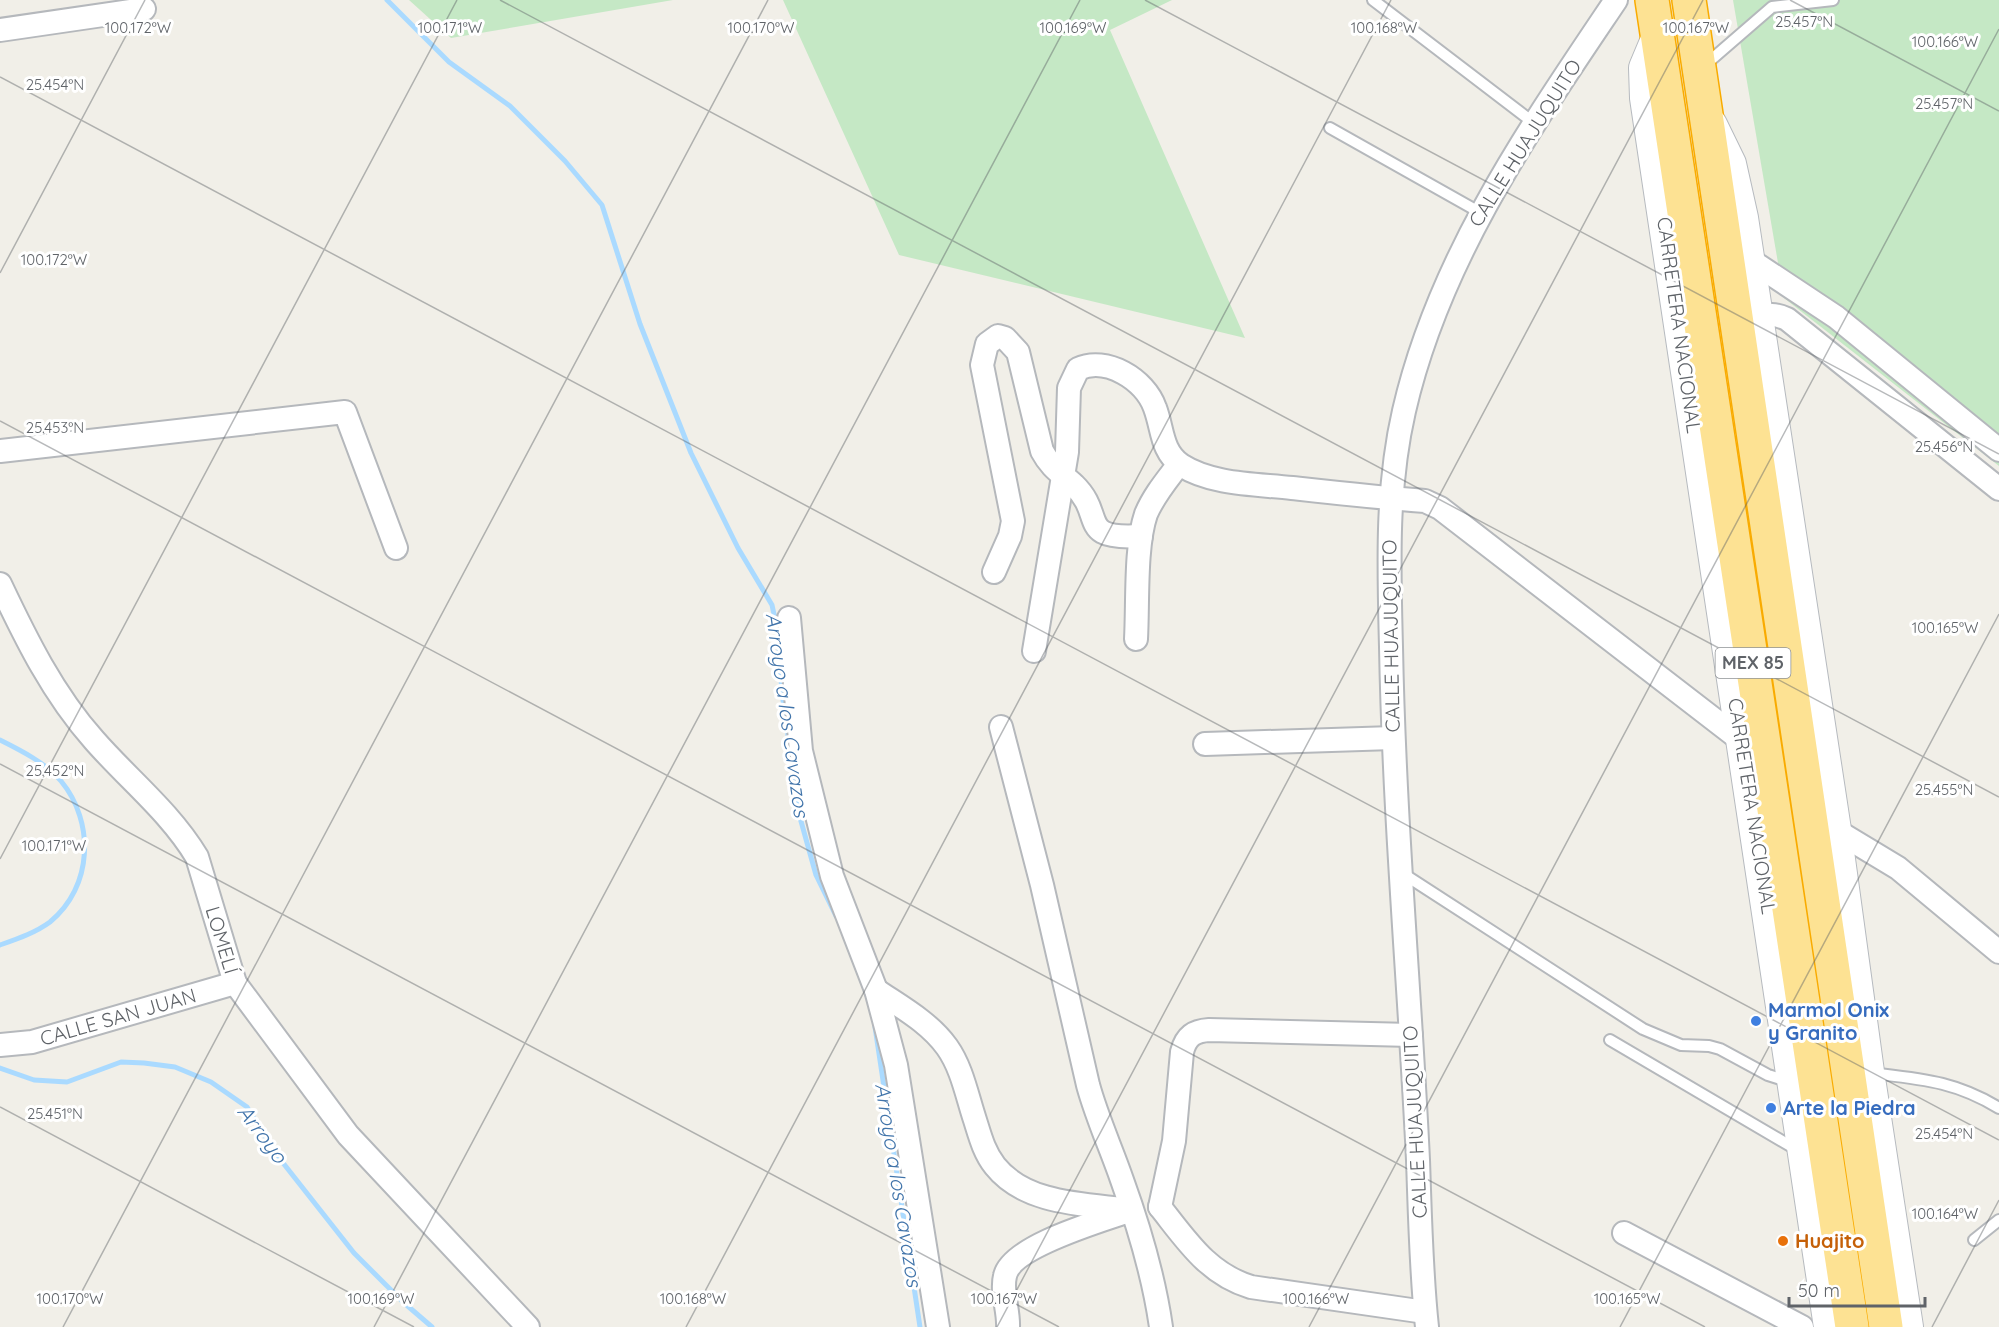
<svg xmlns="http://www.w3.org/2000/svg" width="1999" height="1327" viewBox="0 0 1999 1327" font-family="Quicksand,sans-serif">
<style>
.green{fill:#c5e8c5}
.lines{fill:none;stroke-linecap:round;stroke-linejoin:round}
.stream{stroke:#aadaff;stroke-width:5}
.lane-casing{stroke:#b5b8bc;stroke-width:14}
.street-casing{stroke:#b5b8bc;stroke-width:26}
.secondary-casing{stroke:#b6babf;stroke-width:34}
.highway-casing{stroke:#f9ab00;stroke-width:36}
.lane{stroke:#fff;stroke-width:10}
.street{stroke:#fff;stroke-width:22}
.secondary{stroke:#fff;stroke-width:32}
.highway{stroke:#fde293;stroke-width:33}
.ticks{fill:none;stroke:#5f6368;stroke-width:1.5;stroke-opacity:0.45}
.shop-dot{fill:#3f7fe0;stroke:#fff;stroke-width:2}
.food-dot{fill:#e8710a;stroke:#fff;stroke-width:2}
.labels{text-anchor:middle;stroke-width:6;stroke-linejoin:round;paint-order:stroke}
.shield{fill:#fff;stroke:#8f9295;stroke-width:1.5}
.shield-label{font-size:18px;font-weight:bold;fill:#5f6368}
.street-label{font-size:20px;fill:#5f6368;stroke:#fff}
.shop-label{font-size:20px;font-weight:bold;fill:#366cbe;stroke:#fff;text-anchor:start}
.food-label{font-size:20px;font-weight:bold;fill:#c56008;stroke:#fff;text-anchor:start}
.water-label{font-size:21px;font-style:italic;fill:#4174aa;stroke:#fff}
.ticks-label{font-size:15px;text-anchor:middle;fill:#5f6368;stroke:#fff;stroke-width:6;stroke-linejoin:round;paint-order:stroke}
</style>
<rect width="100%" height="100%" fill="#f1efe8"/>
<g class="green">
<path d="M409,0H673L451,38Z"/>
<path d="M783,0H1172L1110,30L1245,338L899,255Z"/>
<path d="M1733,0H1999V466L1784,298Z"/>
</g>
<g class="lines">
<g class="stream">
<path d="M387,0L449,62L510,106L565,161L602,205L640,324L691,453L738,548L772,605L778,633L782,693L799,814L816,875L836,916"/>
<path d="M0,740C20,750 46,763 61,781C95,822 93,887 50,922C35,933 17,939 0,945"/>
<path d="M875,1027L920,1327"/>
<path d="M0,1068L34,1080L67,1082L121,1062L144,1063L175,1067L211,1082L247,1107L276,1154L354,1253L403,1302L432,1327"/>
</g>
<g class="lane-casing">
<g id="lane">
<path d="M1373,0L1534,123"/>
<path d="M1705,65L1772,7L1833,0"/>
<path d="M1330,128L1481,213"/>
<path d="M1402,873L1643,1029L1681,1045L1709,1046L1720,1049L1768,1075L1790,1082"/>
<path d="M1610,1040L1799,1151"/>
<path d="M1871,1073C1921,1079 1955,1081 1999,1108"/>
<path d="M1974,1240L1999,1220"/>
</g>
</g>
<g class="street-casing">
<g id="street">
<path d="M0,30L144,9"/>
<path d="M1747,258L1836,317L1999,450"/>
<path d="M1757,324C1767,313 1773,313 1787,319L1999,489"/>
<path d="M0,451L345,412L396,548"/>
<path d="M994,572L1010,536L1013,521L982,365L987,344L998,336L1005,338L1018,352L1042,451C1051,468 1061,473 1074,485C1106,516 1076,540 1141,536"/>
<path d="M0,584C26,639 53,694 94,740C128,779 170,812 197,857L235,983L348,1135L528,1327"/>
<path d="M789,618L801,751L832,876L876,990L896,1065L938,1327"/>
<path d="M1136,639C1138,603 1135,546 1146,514C1154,495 1167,480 1179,464"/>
<path d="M1034,651L1067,452L1069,388L1078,369C1106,356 1145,379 1155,408C1163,429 1161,451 1181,465C1212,485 1257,484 1292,488C1337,493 1381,498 1425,501L1440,508L1742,741"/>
<path d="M1001,727L1042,885L1088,1085C1097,1118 1111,1148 1122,1180C1139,1227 1154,1278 1161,1327"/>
<path d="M1205,744L1393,738"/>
<path d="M1835,830L1898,868L1999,952"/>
<path d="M876,990C901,1007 929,1022 947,1047C962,1068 967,1096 975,1120C980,1136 984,1152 995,1166C1026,1205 1086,1204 1131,1210"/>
<path d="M0,1045L32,1042L235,983"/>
<path d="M1160,1207L1174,1141L1182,1052C1186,1036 1194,1031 1209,1030L1411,1035"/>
<path d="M1160,1207C1187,1241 1208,1274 1251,1287L1425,1312"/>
<path d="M1624,1233L1802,1327"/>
<path d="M1008,1327C1009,1311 1001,1292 1005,1276C1011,1246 1101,1221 1129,1211"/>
<path d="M1427,1327C1421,1272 1420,1216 1418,1160C1415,1098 1411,1035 1407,973C1400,864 1393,756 1391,647C1389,568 1386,489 1404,411C1439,258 1530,128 1616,0"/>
</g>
</g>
<g class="secondary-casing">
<g id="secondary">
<path d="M1658,37L1645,68L1646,98L1830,1327"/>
<path d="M1711,125L1730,164L1742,218L1835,830L1868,1072L1907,1327"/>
</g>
</g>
<g class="highway-casing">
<g id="highway">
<path d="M1652,0L1852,1327"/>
<path d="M1689,0L1886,1327"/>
</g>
</g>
<use href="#lane" class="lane"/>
<use href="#street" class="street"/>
<use href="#secondary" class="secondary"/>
<use href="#highway" class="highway"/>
</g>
<path class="ticks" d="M500,0L1999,797M1145,0L1999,454M1790,0L1999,111M0,77L1999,1140M0,273L145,0M0,421L1705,1327M0,764L1059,1327M0,859L457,0M0,1107L414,1327M63,1327L768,0M374,1327L1080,0M686,1327L1391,0M997,1327L1703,0M1309,1327L1999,29M1620,1327L1999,614M1932,1327L1999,1200"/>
<g class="shop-dot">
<circle cx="1756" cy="1021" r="6"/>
<circle cx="1771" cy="1108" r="6"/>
</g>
<circle class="food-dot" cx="1783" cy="1241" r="6"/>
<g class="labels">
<rect class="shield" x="1715.5" y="648" width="75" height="30" rx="4.5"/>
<g class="shield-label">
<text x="1753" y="669">MEX 85</text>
</g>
<g class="street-label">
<text transform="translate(1525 143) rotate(-58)" y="7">CALLE HUAJUQUITO</text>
<text transform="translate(1679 325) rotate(82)" y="7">CARRETERA NACIONAL</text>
<text transform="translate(1391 636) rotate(-91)" y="7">CALLE HUAJUQUITO</text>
<text transform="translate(1752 806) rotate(81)" y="7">CARRETERA NACIONAL</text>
<text transform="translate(222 940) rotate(73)" y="7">LOMELÍ</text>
<text transform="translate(118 1017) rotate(-16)" y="7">CALLE SAN JUAN</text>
<text transform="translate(1415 1122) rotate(-93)" y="7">CALLE HUAJUQUITO</text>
</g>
<g class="shop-label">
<text x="1768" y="1017">Marmol Onix<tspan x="1768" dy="23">y Granito</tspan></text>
<text x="1783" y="1115">Arte la Piedra</text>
</g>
<g class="food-label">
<text x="1795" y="1248">Huajito</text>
</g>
<g class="water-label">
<text transform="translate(787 715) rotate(82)" y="7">Arroyo a los Cavazos</text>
<text transform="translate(262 1134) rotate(53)" y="7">Arroyo</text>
<text transform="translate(898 1185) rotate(81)" y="7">Arroyo a los Cavazos</text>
</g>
</g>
<g class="ticks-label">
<text x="1804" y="27">25.457°N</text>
<text x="138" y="33">100.172°W</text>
<text x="450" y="33">100.171°W</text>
<text x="761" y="33">100.170°W</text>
<text x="1073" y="33">100.169°W</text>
<text x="1384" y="33">100.168°W</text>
<text x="1696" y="33">100.167°W</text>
<text x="1945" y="47">100.166°W</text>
<text x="55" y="90">25.454°N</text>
<text x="1944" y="109">25.457°N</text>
<text x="54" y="265">100.172°W</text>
<text x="55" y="433">25.453°N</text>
<text x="1944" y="452">25.456°N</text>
<text x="1945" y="633">100.165°W</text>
<text x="55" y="776">25.452°N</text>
<text x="1944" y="795">25.455°N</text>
<text x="54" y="851">100.171°W</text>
<text x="55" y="1119">25.451°N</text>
<text x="1944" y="1139">25.454°N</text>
<text x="1945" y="1219">100.164°W</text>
<text x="70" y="1304">100.170°W</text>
<text x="381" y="1304">100.169°W</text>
<text x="693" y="1304">100.168°W</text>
<text x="1004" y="1304">100.167°W</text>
<text x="1316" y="1304">100.166°W</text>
<text x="1627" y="1304">100.165°W</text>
</g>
<path d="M1789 1297v9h136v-9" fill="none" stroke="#5f6368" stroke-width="3"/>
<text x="1798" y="1297" font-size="18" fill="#5f6368" stroke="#ffffff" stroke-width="4.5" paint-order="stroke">50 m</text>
</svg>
